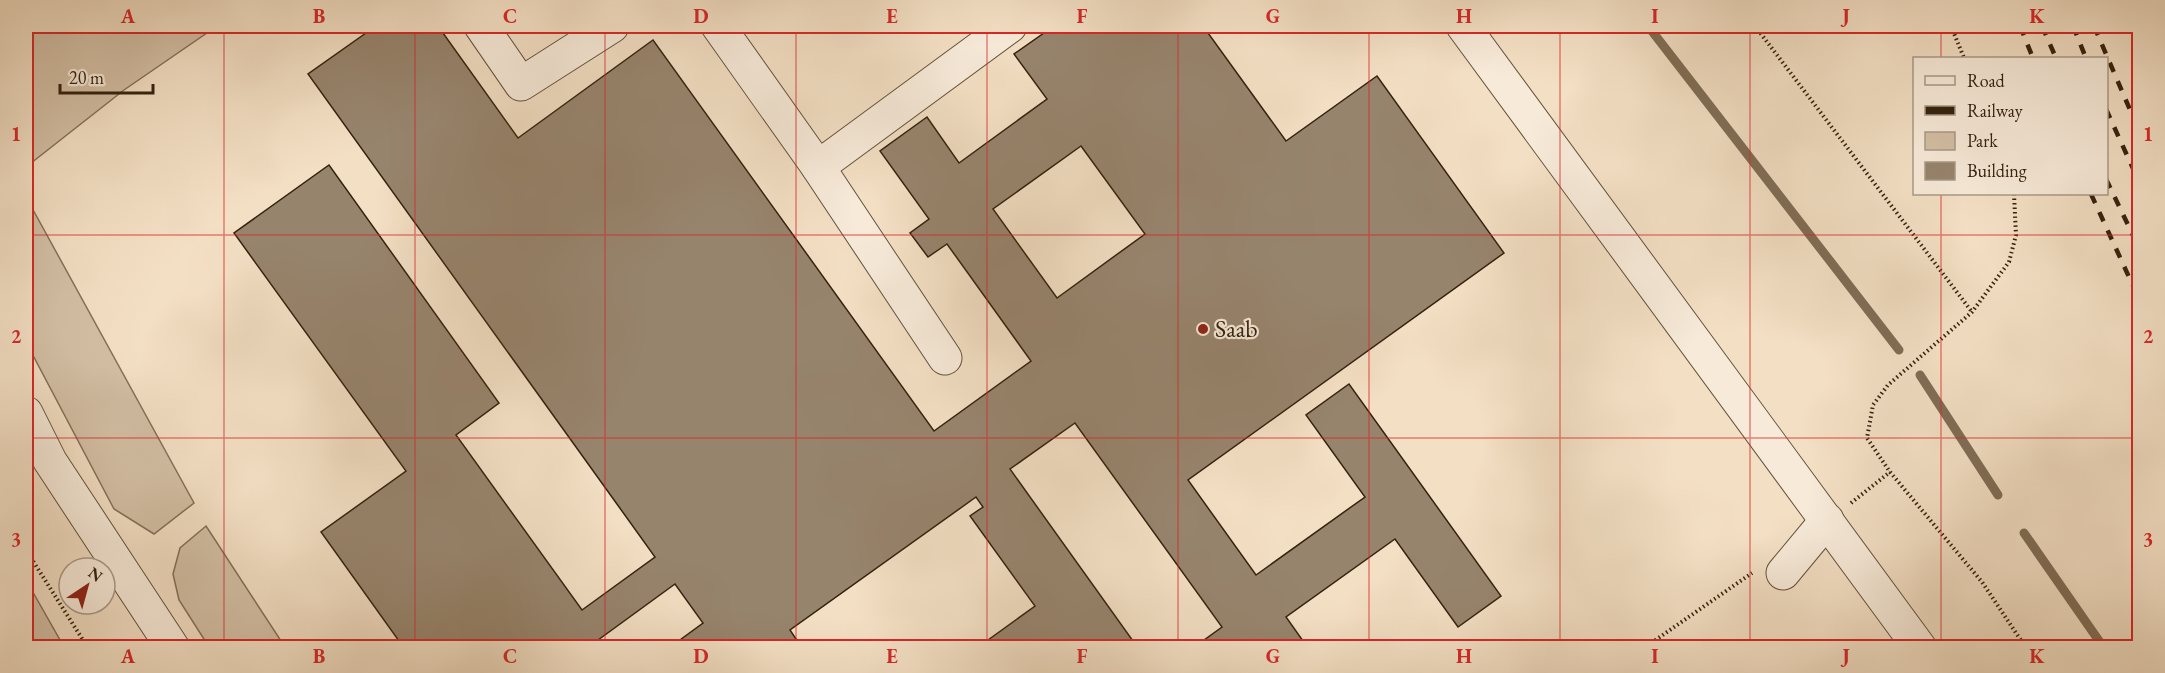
<svg xmlns="http://www.w3.org/2000/svg" width="2165" height="673" viewBox="0 0 2165 673" font-family="'EB Garamond',serif">
<style>
.green{fill:#d3bfa5;stroke:#84705a;stroke-width:1.5}
.lines{fill:none;stroke-linecap:round;stroke-linejoin:round}
.stream{stroke:#806d56;stroke-width:9}
.building{fill:#97846d;stroke:#34220f;stroke-width:1.5;fill-rule:evenodd}
.minor-casing{stroke:#64513c;stroke-width:35}
.path{stroke:#34220f;stroke-width:4;stroke-dasharray:1.5 3;stroke-linecap:butt}
.minor{stroke:#f7ead9;stroke-width:33}
.rail{stroke:#34220f;stroke-width:4.5;stroke-dasharray:10 10;stroke-linecap:butt}
.grid{fill:none;stroke:#d62828;stroke-width:1.5;stroke-opacity:0.55}
.poi-dot{fill:#8f2418;stroke:#f7ead9;stroke-width:2}
.labels{text-anchor:middle;stroke-width:4.5;stroke-linejoin:round;paint-order:stroke}
.poi-label{font-size:24px;fill:#34220f;stroke:#f7ead9;text-anchor:start}
.neatline{fill:none;stroke:#d62828;stroke-width:2}
.grid-label{font-size:20px;text-anchor:middle;font-weight:bold;fill:#d62828}
</style>
<rect width="100%" height="100%" fill="#f3dfc4"/>
<filter id="stains"><feTurbulence type="fractalNoise" baseFrequency=".00333" numOctaves="4"/><feColorMatrix values="0 0 0 0 .2 0 0 0 0 .09 0 0 0 0 .02 0 0 0 .5 -.17"/></filter>
<radialGradient id="worn" r=".72"><stop offset=".6" stop-color="#630" stop-opacity="0"/><stop offset="1" stop-color="#630" stop-opacity=".3"/></radialGradient>
<g class="green">
<path d="M26,26H217L124,90L26,167Z"/>
<path d="M26,197L194,503L154,534L114,509L26,342Z"/>
<path d="M206,526L285,647H209L179,600L173,574L180,548Z"/>
<path d="M26,580L64,647H26Z"/>
</g>
<g class="lines">
<g class="stream">
<path d="M1648,26L1899,350"/>
<path d="M1920,375L1998,495"/>
<path d="M2024,533L2104,648"/>
</g>
</g>
<path class="building" d="M376,26H438L518,138L653,40L934,431L1031,361L947,244L928,257L910,233L929,219L880,151L927,117L959,163L1047,99L1014,54L1054,26H1203L1286,141L1377,76L1504,253L1188,480L1256,575L1365,497L1306,415L1349,384L1501,596L1458,627L1395,539L1286,617L1308,648H1193L1222,627L1075,423L1010,469L1138,648H977L1035,606L970,516L983,507L976,497L790,630L802,648H669L703,623L675,584L587,648H404L321,532L406,471L234,233L329,165L499,403L456,435L582,610L655,557L308,74ZM1081,146L1145,234L1057,298L993,209Z"/>
<g class="lines">
<g class="minor-casing">
<g id="minor">
<path d="M481,26L521,84L612,26"/>
<path d="M718,26L818,167L1010,26"/>
<path d="M1463,26L1920,648"/>
<path d="M818,167L945,358"/>
<path d="M26,413L50,461L173,648"/>
<path d="M1783,573L1827,520"/>
</g>
</g>
<g class="path">
<path d="M1755,26L1972,312"/>
<path d="M1951,26L1964,58"/>
<path d="M2014,194L2016,235L2009,262L1972,312L1888,385L1873,405L1867,438L1890,472L1982,582L2026,648"/>
<path d="M1851,503L1890,472"/>
<path d="M26,550L88,648"/>
<path d="M1644,648L1752,573"/>
</g>
<use href="#minor" class="minor"/>
<g class="rail">
<path d="M2020,26L2033,58"/>
<path d="M2042,26L2056,58"/>
<path d="M2073,26L2086,58"/>
<path d="M2094,26L2140,133"/>
<path d="M2106,109L2140,184"/>
<path d="M2106,179L2140,250"/>
<path d="M2091,194L2140,301"/>
</g>
</g>
<path class="grid" d="M224,26V648M415,26V648M605,26V648M796,26V648M987,26V648M1178,26V648M1369,26V648M1560,26V648M1750,26V648M1941,26V58M1941,194V648M26,235H2140M26,438H2140"/>
<circle class="poi-dot" cx="1203" cy="329" r="6"/>
<g class="labels">
<g class="poi-label">
<text x="1215" y="337">Saab</text>
</g>
</g>
<rect width="2165" height="673" fill="none" stroke="#f3dfc4" stroke-width="66"/>
<rect x="1913" y="57" width="195" height="138" fill="#f7ead9" stroke="#a99a88" stroke-width="1.5"/>
<rect x="1925" y="76" width="30" height="9" fill="#f7ead9" stroke="#a99a88" stroke-width="1.5"/>
<text x="1967" y="87" font-size="18" fill="#34220f">Road</text>
<rect x="1925" y="106" width="30" height="9" fill="#34220f" stroke="#a99a88" stroke-width="1.5"/>
<text x="1967" y="117" font-size="18" fill="#34220f">Railway</text>
<rect x="1925" y="132" width="30" height="18" fill="#d3bfa5" stroke="#a99a88" stroke-width="1.5"/>
<text x="1967" y="147" font-size="18" fill="#34220f">Park</text>
<rect x="1925" y="162" width="30" height="18" fill="#97846d" stroke="#a99a88" stroke-width="1.5"/>
<text x="1967" y="177" font-size="18" fill="#34220f">Building</text>
<g transform="translate(87 586) rotate(36)"><circle r="28" fill="#f7ead9" stroke="#a99a88" stroke-width="1.5"/>
<path d="M0-4.5L10 22L0 15L-10 22Z" fill="#8f2418"/>
<text y="-9" font-size="16" font-weight="bold" text-anchor="middle" fill="#34220f">N</text>
</g>
<path d="M60 84v9h93v-9" fill="none" stroke="#34220f" stroke-width="3"/>
<text x="69" y="84" font-size="18" fill="#34220f" stroke="#f7ead9" stroke-width="4.5" paint-order="stroke">20 m</text>
<rect x="33" y="33" width="2099" height="607" class="neatline"/>
<g class="grid-label">
<text x="128" y="23">A</text>
<text x="319" y="23">B</text>
<text x="510" y="23">C</text>
<text x="701" y="23">D</text>
<text x="892" y="23">E</text>
<text x="1082" y="23">F</text>
<text x="1273" y="23">G</text>
<text x="1464" y="23">H</text>
<text x="1655" y="23">I</text>
<text x="1846" y="23">J</text>
<text x="2037" y="23">K</text>
<text x="16" y="141">1</text>
<text x="2148" y="141">1</text>
<text x="16" y="343">2</text>
<text x="2148" y="343">2</text>
<text x="16" y="546">3</text>
<text x="2148" y="546">3</text>
<text x="128" y="663">A</text>
<text x="319" y="663">B</text>
<text x="510" y="663">C</text>
<text x="701" y="663">D</text>
<text x="892" y="663">E</text>
<text x="1082" y="663">F</text>
<text x="1273" y="663">G</text>
<text x="1464" y="663">H</text>
<text x="1655" y="663">I</text>
<text x="1846" y="663">J</text>
<text x="2037" y="663">K</text>
</g>
<rect width="100%" height="100%" filter="url(#stains)"/>
<rect width="100%" height="100%" fill="url(#worn)"/>
</svg>
